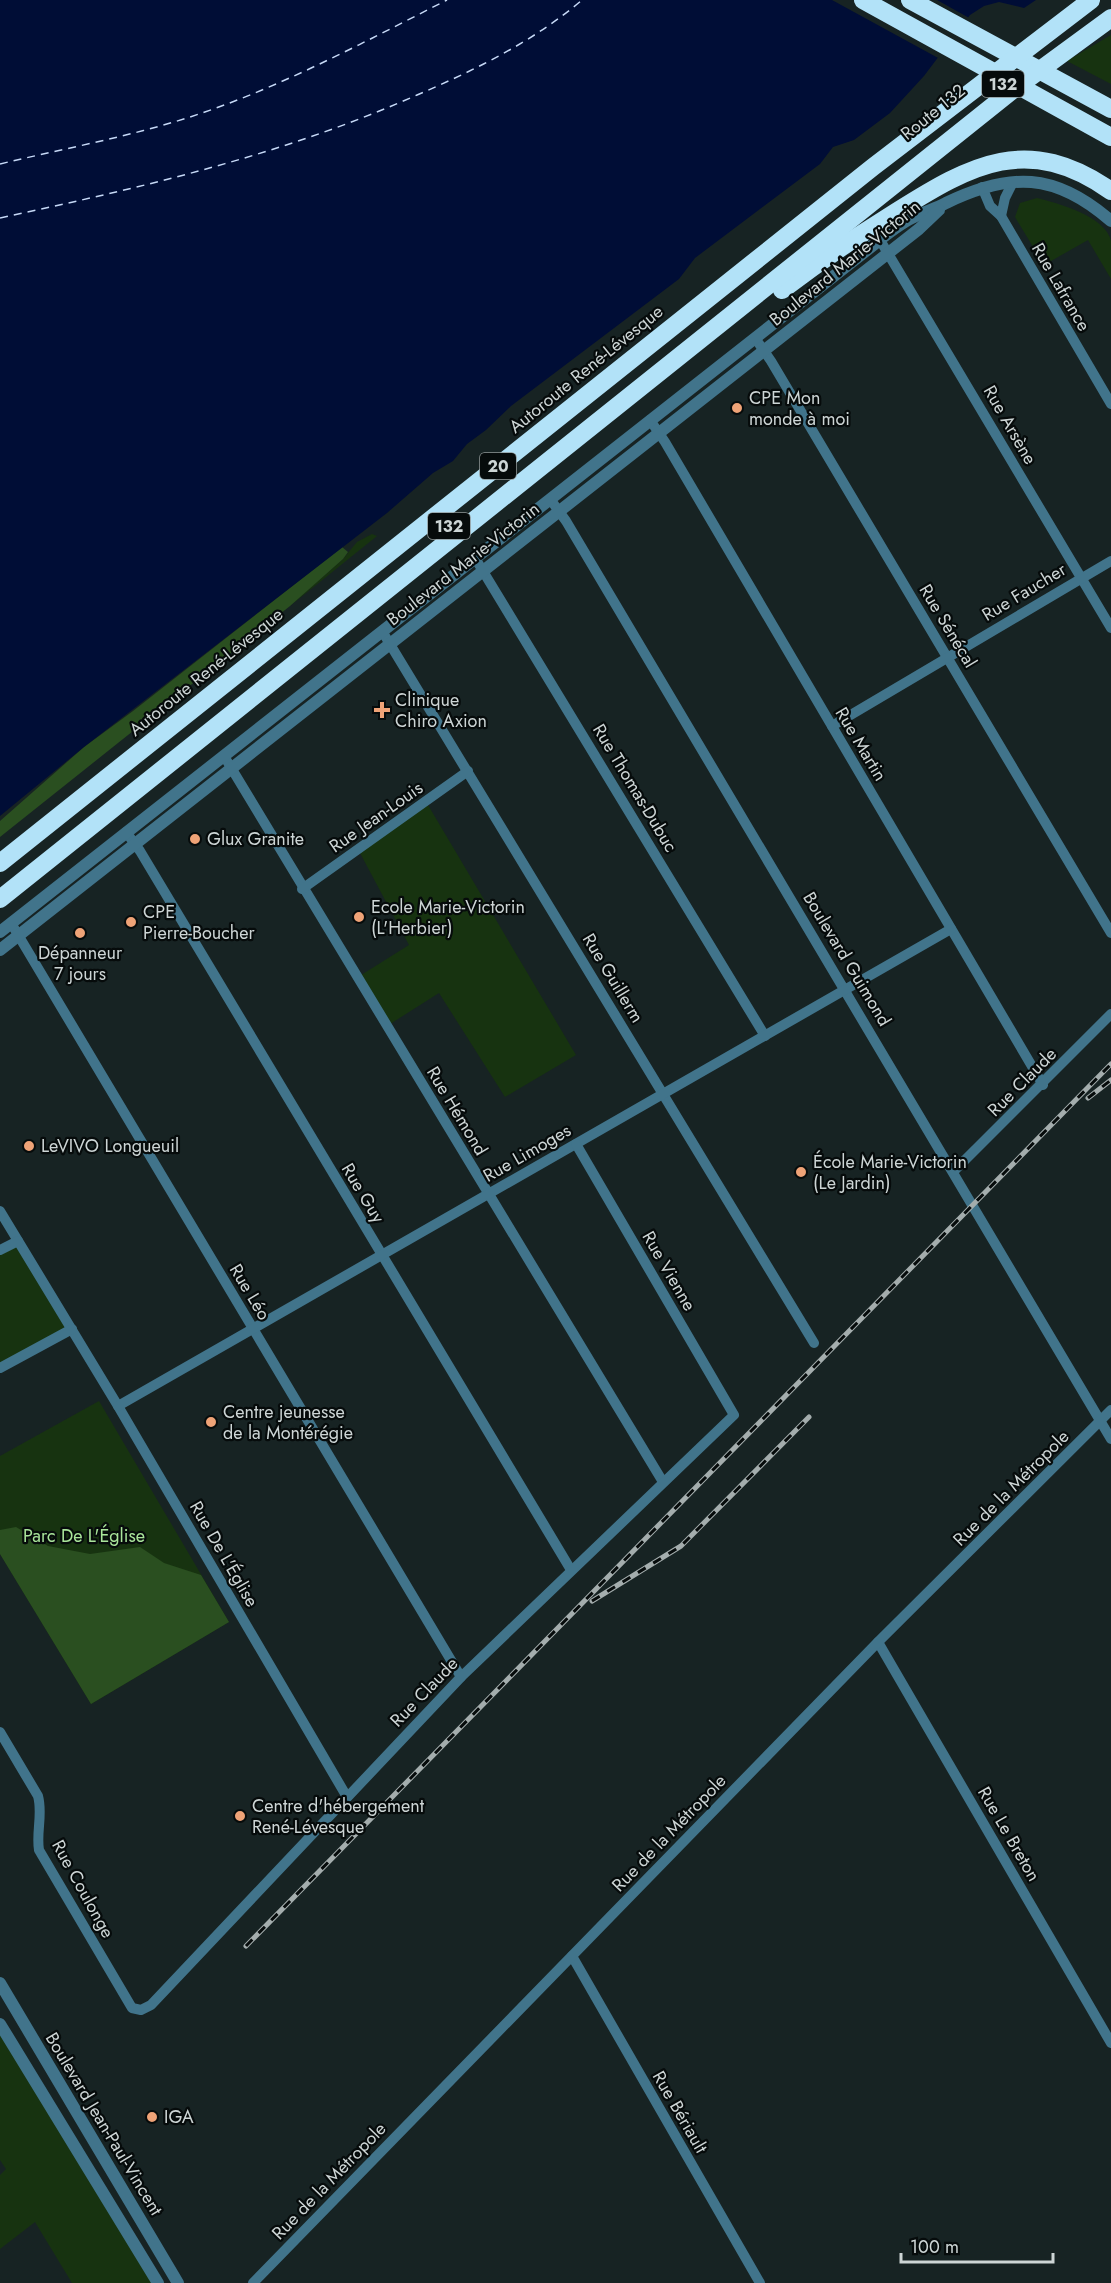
<svg xmlns="http://www.w3.org/2000/svg" width="1111" height="2283" viewBox="0 0 1111 2283" font-family="Jost,sans-serif">
<style>
.green{fill:#173310}
.forest{fill:#2a4f20}
.water{fill:#000d36}
.pier{fill:#172323}
.lines{fill:none;stroke-linecap:round;stroke-linejoin:round}
.ferry{stroke:#c6d9f7;stroke-width:1.5;stroke-dasharray:8 6;stroke-linecap:butt}
.minor{stroke:#41748b;stroke-width:10}
.tertiary{stroke:#41748b;stroke-width:12}
.motorway{stroke:#b2e2f8;stroke-width:18}
.rail-casing{stroke:#a4adad;stroke-width:5}
.rail{stroke:#060b0b;stroke-width:3;stroke-dasharray:9;stroke-linecap:butt}
.poi-dot{fill:#efa377;stroke:#060b0b;stroke-width:2}
.labels{text-anchor:middle;stroke-width:4.5;stroke-linejoin:round;paint-order:stroke}
.shield{fill:#060b0b;stroke:#919898;stroke-width:1.5}
.shield-label{font-size:16px;font-weight:bold;fill:#cdd5d5}
.street-label{font-size:18px;fill:#cdd5d5;stroke:#060b0b}
.poi-label{font-size:18px;fill:#cdd5d5;stroke:#060b0b;text-anchor:start}
.park-label{font-size:18px;fill:#a9e49a;stroke:#060b0b}
</style>
<rect width="100%" height="100%" fill="#172323"/>
<g class="green">
<path d="M1111,35V84L1067,61Z"/>
<path d="M1037,198C1057,203 1106,216 1111,241C1111,253 1111,267 1111,279L1088,240L1044,265L1015,217L1020,203Z"/>
<path d="M372,534L377,536L290,606L343,559L357,542Z"/>
<path d="M428,805L576,1055L505,1097L439,993L387,1026L358,977L409,945L360,853Z"/>
<path d="M18,1241L72,1329L0,1368V1250Z"/>
<path d="M99,1401L229,1622L91,1704L0,1554V1456Z"/>
<path d="M0,2027L158,2283H72L35,2222L0,2249V2175L6,2169L0,2160Z"/>
</g>
<g class="forest">
<path d="M342,547L348,552L343,559L290,606L0,837V821L84,747L133,711Z"/>
<path d="M16,1527L48,1546L90,1554L140,1547L164,1563L201,1575L229,1622L91,1704L0,1554V1530Z"/>
</g>
<path class="water" d="M0,0H1036L1024,8L999,2L984,6L970,15L924,76L890,113L854,140L833,147L820,164L695,258L679,279L511,406L486,430L467,444L453,461L433,473L387,513L84,747L0,816Z"/>
<path class="pier" d="M832,0H937L971,19L940,59Z"/>
<g class="lines">
<g class="ferry">
<path d="M0,164C66,148 134,136 199,114C285,85 366,41 447,0"/>
<path d="M0,218C144,187 282,155 417,95C475,70 534,41 582,0"/>
</g>
<g class="minor">
<path d="M982,187L990,206L1001,216L1111,404"/>
<path d="M1001,216L1005,198L1013,182"/>
<path d="M880,240L1111,628"/>
<path d="M755,338L771,361L1111,933"/>
<path d="M650,420L665,442L1043,1085"/>
<path d="M550,499L566,521L1111,1439"/>
<path d="M475,558L765,1036"/>
<path d="M382,631L814,1343"/>
<path d="M832,726L1111,561"/>
<path d="M227,761L663,1482"/>
<path d="M126,832L140,851L571,1570"/>
<path d="M302,889L468,771"/>
<path d="M11,923L461,1677"/>
<path d="M954,1171L1111,1014"/>
<path d="M0,1211L118,1406L347,1797"/>
<path d="M0,1250L18,1241"/>
<path d="M0,1368L72,1329"/>
<path d="M118,1406L951,929"/>
<path d="M878,1642L1111,2043"/>
<path d="M0,1732L38,1796C43,1814 36,1832 39,1850L132,2008L141,2010L151,2005L461,1677L734,1415L576,1144"/>
<path d="M572,1956L760,2283"/>
<path d="M253,2283L878,1642L1111,1410"/>
</g>
<g class="tertiary">
<path d="M0,932L867,250C881,239 896,226 912,218C923,212 935,209 946,203C1010,172 1055,172 1111,221"/>
<path d="M0,950L919,229L939,210"/>
<path d="M0,1983L178,2283"/>
<path d="M0,2024L158,2283"/>
</g>
<g class="motorway">
<path d="M863,0L1111,137"/>
<path d="M910,0L1111,109"/>
<path d="M782,290C819,262 857,236 896,212C972,164 1028,133 1111,191"/>
<path d="M0,863L873,167L1091,0"/>
<path d="M0,899L1014,89L1111,18"/>
</g>
<g class="rail-casing">
<g id="rail">
<path d="M1088,1098L1111,1080"/>
<path d="M592,1601L681,1546L809,1417"/>
<path d="M246,1946L1111,1064"/>
</g>
</g>
<use href="#rail" class="rail"/>
</g>
<g class="poi-dot">
<circle cx="737" cy="408" r="6"/>
<path d="M379 701h6v6h6v6h-6v6h-6v-6h-6v-6h6z"/>
<circle cx="195" cy="839" r="6"/>
<circle cx="359" cy="917" r="6"/>
<circle cx="131" cy="922" r="6"/>
<circle cx="80" cy="933" r="6"/>
<circle cx="29" cy="1146" r="6"/>
<circle cx="801" cy="1172" r="6"/>
<circle cx="211" cy="1422" r="6"/>
<circle cx="240" cy="1816" r="6"/>
<circle cx="152" cy="2117" r="6"/>
</g>
<g class="labels">
<g class="shield">
<rect x="982" y="71" width="42" height="26" rx="4.5"/>
<rect x="480" y="453" width="36" height="26" rx="4.5"/>
<rect x="428" y="513" width="42" height="26" rx="4.5"/>
</g>
<g class="shield-label">
<text x="1003" y="90">132</text>
<text x="498" y="472">20</text>
<text x="449" y="532">132</text>
</g>
<g class="street-label">
<text transform="translate(933 112) rotate(-39)" y="6">Route 132</text>
<text transform="translate(845 263) rotate(-39)" y="6">Boulevard Marie-Victorin</text>
<text transform="translate(1061 287) rotate(60)" y="6">Rue Lafrance</text>
<text transform="translate(586 369) rotate(-39)" y="6">Autoroute René-Lévesque</text>
<text transform="translate(1010 425) rotate(60)" y="6">Rue Arsène</text>
<text transform="translate(463 564) rotate(-38)" y="6">Boulevard Marie-Victorin</text>
<text transform="translate(1024 592) rotate(-31)" y="6">Rue Faucher</text>
<text transform="translate(948 626) rotate(59)" y="6">Rue Sénécal</text>
<text transform="translate(206 672) rotate(-39)" y="6">Autoroute René-Lévesque</text>
<text transform="translate(861 744) rotate(59)" y="6">Rue Martin</text>
<text transform="translate(635 788) rotate(59)" y="6">Rue Thomas-Dubuc</text>
<text transform="translate(376 817) rotate(-35)" y="6">Rue Jean-Louis</text>
<text transform="translate(847 959) rotate(59)" y="6">Boulevard Guimond</text>
<text transform="translate(613 978) rotate(59)" y="6">Rue Guillerm</text>
<text transform="translate(1022 1082) rotate(-45)" y="6">Rue Claude</text>
<text transform="translate(457 1111) rotate(59)" y="6">Rue Hémond</text>
<text transform="translate(527 1153) rotate(-30)" y="6">Rue Limoges</text>
<text transform="translate(363 1193) rotate(59)" y="6">Rue Guy</text>
<text transform="translate(669 1271) rotate(60)" y="6">Rue Vienne</text>
<text transform="translate(250 1292) rotate(59)" y="6">Rue Léo</text>
<text transform="translate(1011 1488) rotate(-45)" y="6">Rue de la Métropole</text>
<text transform="translate(224 1554) rotate(60)" y="6">Rue De L'Église</text>
<text transform="translate(424 1692) rotate(-46)" y="6">Rue Claude</text>
<text transform="translate(669 1833) rotate(-46)" y="6">Rue de la Métropole</text>
<text transform="translate(1009 1834) rotate(60)" y="6">Rue Le Breton</text>
<text transform="translate(83 1889) rotate(61)" y="6">Rue Coulonge</text>
<text transform="translate(680 2112) rotate(60)" y="6">Rue Bériault</text>
<text transform="translate(104 2124) rotate(59)" y="6">Boulevard Jean-Paul-Vincent</text>
<text transform="translate(329 2181) rotate(-46)" y="6">Rue de la Métropole</text>
</g>
<g class="poi-label">
<text x="749" y="404">CPE Mon<tspan x="749" dy="21">monde à moi</tspan></text>
<text x="395" y="706">Clinique<tspan x="395" dy="21">Chiro Axion</tspan></text>
<text x="207" y="845">Glux Granite</text>
<text x="371" y="913">Ecole Marie-Victorin<tspan x="371" dy="21">(L'Herbier)</tspan></text>
<text x="143" y="918">CPE<tspan x="143" dy="21">Pierre-Boucher</tspan></text>
<text x="80" y="959" text-anchor="middle">Dépanneur<tspan x="80" dy="21">7 jours</tspan></text>
<text x="41" y="1152">LeVIVO Longueuil</text>
<text x="813" y="1168">École Marie-Victorin<tspan x="813" dy="21">(Le Jardin)</tspan></text>
<text x="223" y="1418">Centre jeunesse<tspan x="223" dy="21">de la Montérégie</tspan></text>
<text x="252" y="1812">Centre d'hébergement<tspan x="252" dy="21">René-Lévesque</tspan></text>
<text x="164" y="2123">IGA</text>
</g>
<g class="park-label">
<text x="84" y="1542">Parc De L'Église</text>
</g>
</g>
<path d="M901 2253v9h152v-9" fill="none" stroke="#cdd5d5" stroke-width="3"/>
<text x="910" y="2253" font-size="18" fill="#cdd5d5" stroke="#060b0b" stroke-width="4.5" paint-order="stroke">100 m</text>
</svg>
